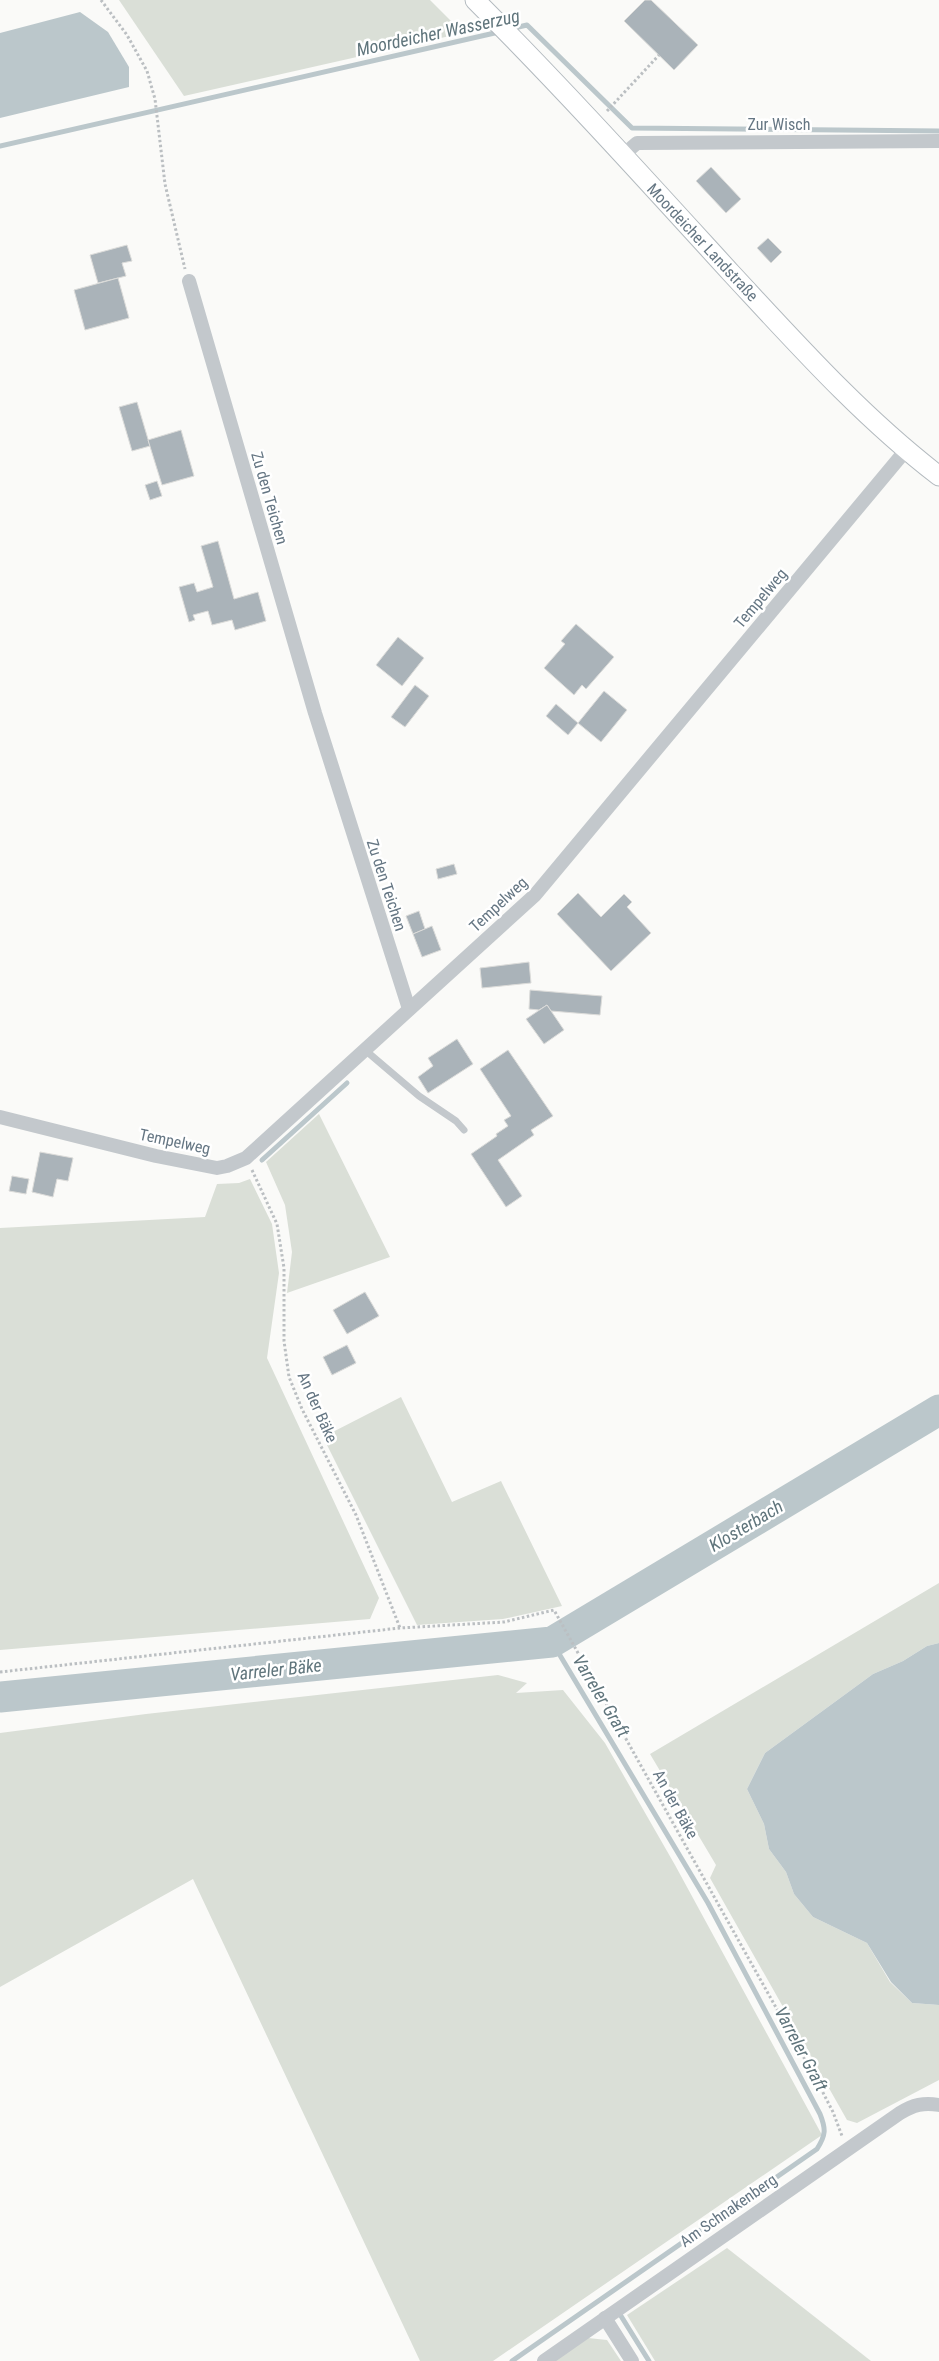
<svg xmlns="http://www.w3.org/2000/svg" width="939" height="2361" viewBox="0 0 939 2361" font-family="'Roboto Condensed',sans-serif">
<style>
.green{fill:#dadfd7}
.water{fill:#bbc7cb}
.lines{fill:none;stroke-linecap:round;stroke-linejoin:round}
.stream{stroke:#bbc7cb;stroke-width:5}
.river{stroke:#bbc7cb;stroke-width:31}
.building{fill:#aab3b9;stroke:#dcdcda}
.secondary-casing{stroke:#b3babf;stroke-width:21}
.path{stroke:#bbbfc2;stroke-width:3;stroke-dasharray:2.5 2.5;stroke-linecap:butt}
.service{stroke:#c3c8cc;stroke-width:7}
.minor{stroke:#c3c8cc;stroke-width:14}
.secondary{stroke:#fff;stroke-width:19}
.labels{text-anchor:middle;stroke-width:5;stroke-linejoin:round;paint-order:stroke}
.street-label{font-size:16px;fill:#657683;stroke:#fff}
.water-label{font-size:18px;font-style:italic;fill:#60757c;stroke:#fff}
</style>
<rect width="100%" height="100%" fill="#fafaf8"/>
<g class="green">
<path d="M119,0H430L463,33L184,96Z"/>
<path d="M319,1114L390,1257L287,1293L292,1252L285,1205L266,1162Z"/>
<path d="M250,1179L272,1224L279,1273L267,1358L379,1598L370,1619L0,1650V1228L205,1217L217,1184L239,1183Z"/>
<path d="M401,1397L452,1502L501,1481L562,1606L503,1619L417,1625L323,1437Z"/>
<path d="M939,1583V1643L927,1646L903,1661L873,1674L765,1753L747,1789L764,1824L769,1849L786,1872L794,1894L813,1917L867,1943L890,1982L912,2003L939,2005V2080L857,2123L847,2120L710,1878L716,1865L650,1754Z"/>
<path d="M498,1675L527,1683L516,1693L563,1690L605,1743L675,1865L822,2135L493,2361H420L193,1879L0,1987V1733L146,1714Z"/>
<path d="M727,2248L871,2361H655L627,2315Z"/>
<path d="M588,2338L607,2340L621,2361H554Z"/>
</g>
<g class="water">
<path d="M80,12L108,32L129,67V87L0,118V33Z"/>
<path d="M939,1643V2005L912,2003L891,1982L867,1943L813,1917L794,1894L786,1872L769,1849L764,1824L747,1789L765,1753L873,1674L903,1661L927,1646Z"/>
</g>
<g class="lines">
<g class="stream">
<path d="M510,29L527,25L632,128L939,131"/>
<path d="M0,146L499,32"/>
<path d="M262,1160L347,1083"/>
<path d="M621,2316L649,2361"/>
<path d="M512,2361L817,2149C826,2135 826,2129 820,2114L708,1903L552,1642"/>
</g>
<path class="river" d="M0,1697L552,1642L939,1410"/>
</g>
<g class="building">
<path d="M645,0H651L698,45L674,70L624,21Z"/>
<path d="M711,167L741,199L726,213L696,181Z"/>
<path d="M768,238L782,252L771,263L757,248Z"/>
<path d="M127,245L132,261L122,263L126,276L98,283L90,255Z"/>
<path d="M118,278L129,318L85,330L74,290Z"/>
<path d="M137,402L150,446L132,451L119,407Z"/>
<path d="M181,430L194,476L162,485L148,440Z"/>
<path d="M157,481L162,496L150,500L145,485Z"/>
<path d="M218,541L234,599L258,592L266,621L235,630L232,620L212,625L208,611L193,615L195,620L189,622L179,587L194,583L197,592L213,587L201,546Z"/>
<path d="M576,624L614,657L586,689L582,685L574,695L544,668L565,644L561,641Z"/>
<path d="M398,637L424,658L402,686L376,665Z"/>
<path d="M415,685L429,696L405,727L391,717Z"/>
<path d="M604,691L627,710L601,742L578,723Z"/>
<path d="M556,704L578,723L568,735L546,716Z"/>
<path d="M454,864L457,874L438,879L436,869Z"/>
<path d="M578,893L601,917L624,894L632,902L627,907L651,933L611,971L557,914Z"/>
<path d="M419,911L425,929L413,934L406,916Z"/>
<path d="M432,926L441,950L422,957L413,934Z"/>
<path d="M529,962L531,983L482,988L480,968Z"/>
<path d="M530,990L602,996L600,1015L551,1011L547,1005L539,1010L529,1009Z"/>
<path d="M547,1005L564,1030L544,1044L526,1019Z"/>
<path d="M457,1039L473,1064L428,1093L418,1077L433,1066L428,1058Z"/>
<path d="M508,1050L553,1116L531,1130L534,1135L498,1160L522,1196L506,1207L471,1154L497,1136L496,1134L508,1126L504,1120L511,1116L480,1069Z"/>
<path d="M40,1152L73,1158L68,1181L57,1179L53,1197L32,1192Z"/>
<path d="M12,1176L29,1179L26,1194L9,1191Z"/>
<path d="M365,1292L379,1316L347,1334L333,1310Z"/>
<path d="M347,1345L356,1363L332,1375L323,1357Z"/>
</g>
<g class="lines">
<g class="secondary-casing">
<path id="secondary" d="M475,0C563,88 647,181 731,273C797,344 862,417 939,476"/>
</g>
<g class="path">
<path d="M101,0L127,35L147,71L155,99L165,184L185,269"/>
<path d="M607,111L659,55"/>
<path d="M252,1170L277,1224L284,1268V1341L289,1377L302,1409L356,1515L400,1628"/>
<path d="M0,1672L400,1628L504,1622L554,1610L817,2081L833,2112L842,2136"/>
</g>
<path class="service" d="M365,1050L419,1096L456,1121L464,1130"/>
<g class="minor">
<path d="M623,155L637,143L939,141"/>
<path d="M189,281L315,713L409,1009"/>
<path d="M0,1117L156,1156L217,1168L227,1166L246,1158L535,895L906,450"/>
<path d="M605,2318L632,2361"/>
<path d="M544,2361L900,2113C913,2105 924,2102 939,2105"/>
</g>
<use href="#secondary" class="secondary"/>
</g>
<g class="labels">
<g class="street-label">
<text x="779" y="130">Zur Wisch</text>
<text transform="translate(703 242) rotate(47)" y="6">Moordeicher Landstraße</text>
<text transform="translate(270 498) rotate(74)" y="6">Zu den Teichen</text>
<text transform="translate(760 598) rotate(-50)" y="6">Tempelweg</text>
<text transform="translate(387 885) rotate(72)" y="6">Zu den Teichen</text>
<text transform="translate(498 904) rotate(-43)" y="6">Tempelweg</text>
<text transform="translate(175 1141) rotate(12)" y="6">Tempelweg</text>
<text transform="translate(318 1407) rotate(66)" y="6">An der Bäke</text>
<text transform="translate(676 1804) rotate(61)" y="6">An der Bäke</text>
<text transform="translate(728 2210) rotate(-35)" y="6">Am Schnakenberg</text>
</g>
<g class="water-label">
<text transform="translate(438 33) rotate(-12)" y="6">Moordeicher Wasserzug</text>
<text transform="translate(746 1526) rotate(-31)" y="6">Klosterbach</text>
<text transform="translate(276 1670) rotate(-6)" y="6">Varreler Bäke</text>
<text transform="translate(601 1696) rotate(59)" y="6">Varreler Graft</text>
<text transform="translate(801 2049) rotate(62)" y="6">Varreler Graft</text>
</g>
</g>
</svg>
